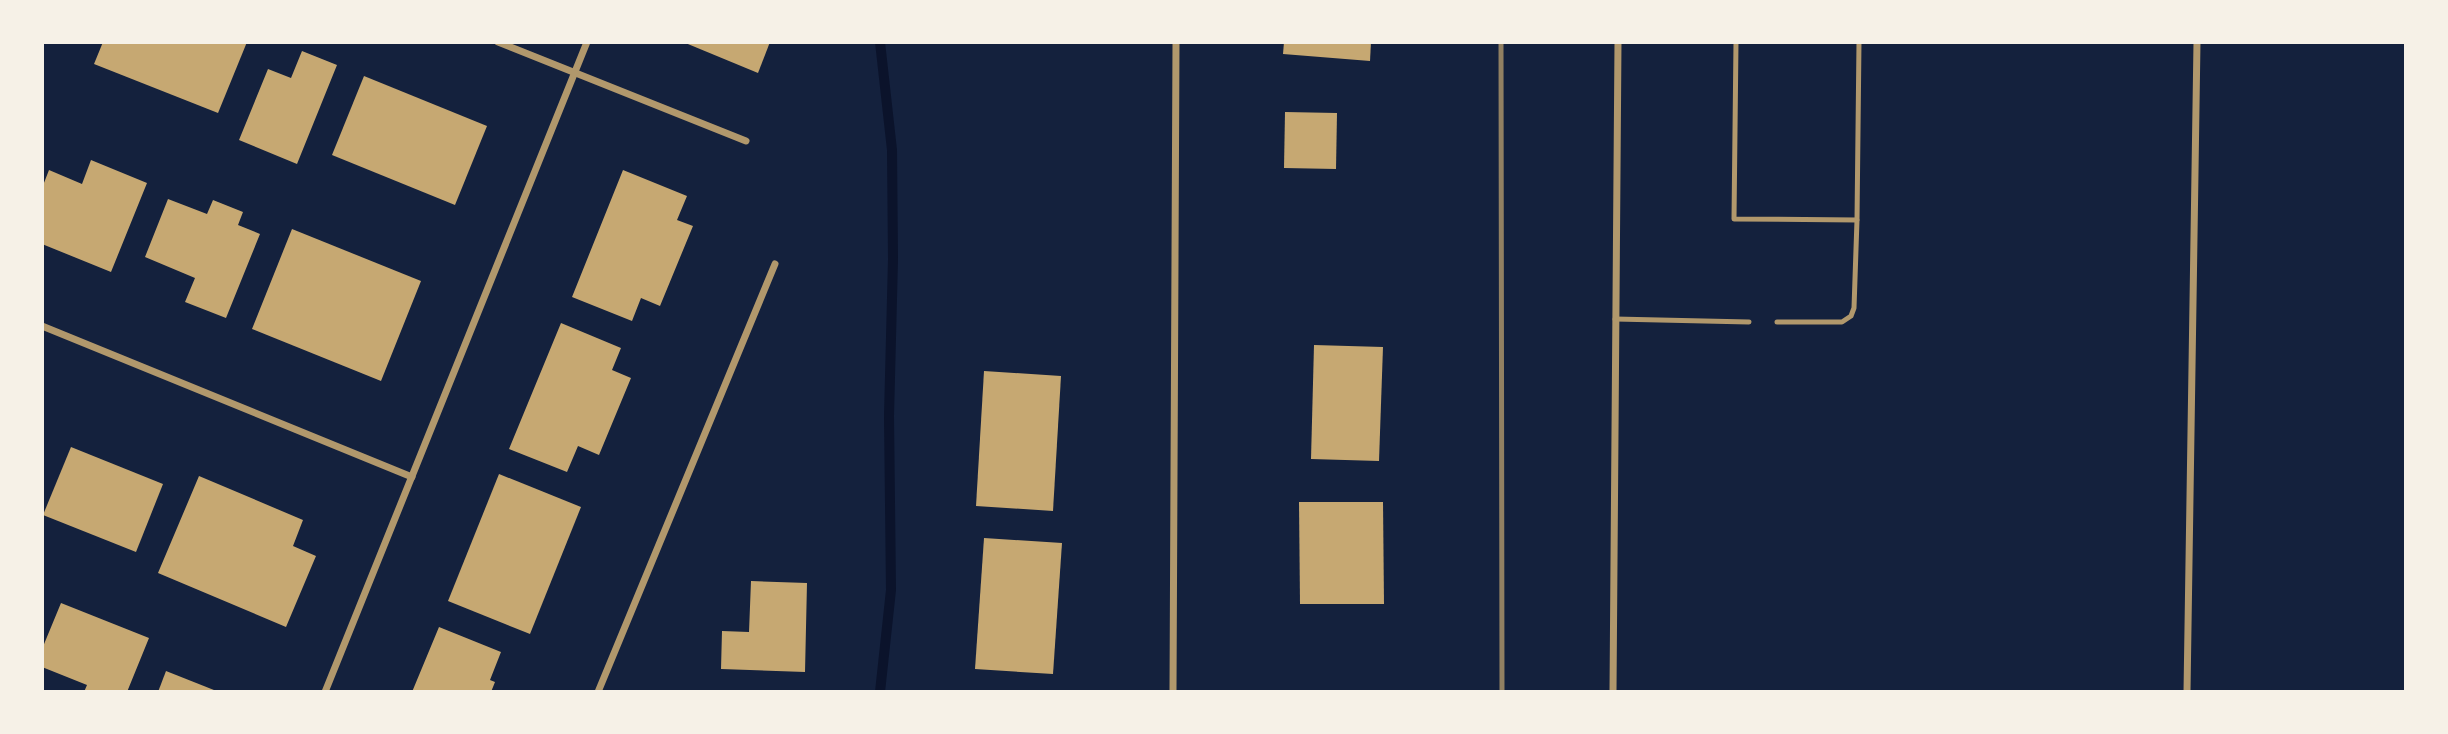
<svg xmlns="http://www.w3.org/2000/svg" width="2448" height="734" viewBox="0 0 2448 734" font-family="Roboto,sans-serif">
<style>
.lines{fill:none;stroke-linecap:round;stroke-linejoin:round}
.stream{stroke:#0b132b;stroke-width:10}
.building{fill:#c6a872}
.service{stroke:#b1986c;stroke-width:5}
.minor{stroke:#b1986c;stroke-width:7}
.rail{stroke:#918062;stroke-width:5}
</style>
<rect width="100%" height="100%" fill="#14213d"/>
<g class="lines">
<path class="stream" d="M880,692L891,590L889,416L893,259L892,150L880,42"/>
</g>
<g class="building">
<path d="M103,42H247L218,113L94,64Z"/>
<path d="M683,42H770L758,73Z"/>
<path d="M1284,42H1371L1370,61L1283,54Z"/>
<path d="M302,51L337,65L297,164L239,140L268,69L291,78Z"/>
<path d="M364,76L487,126L455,205L332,155Z"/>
<path d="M1285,112L1337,113L1336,169L1284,168Z"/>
<path d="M91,160L147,183L111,272L42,244V188L49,170L82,184Z"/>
<path d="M623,170L687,196L677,220L693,226L660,306L641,298L632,321L572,297Z"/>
<path d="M168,199L207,214L213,200L243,212L238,225L260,234L226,318L185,302L195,278L145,257Z"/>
<path d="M292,229L421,281L381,381L252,329Z"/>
<path d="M561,323L621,348L612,370L631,378L599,455L578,446L567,472L509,449Z"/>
<path d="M1314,345L1383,347L1379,461L1311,459Z"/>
<path d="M984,371L1061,376L1053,511L976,506Z"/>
<path d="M71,447L163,484L136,552L43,515Z"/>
<path d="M499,474L581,507L530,634L448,601Z"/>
<path d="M199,476L303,520L293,546L316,556L286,627L158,573Z"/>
<path d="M1299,502H1383L1384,604H1300Z"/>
<path d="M984,538L1062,543L1053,674L975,669Z"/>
<path d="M751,581L807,583L805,672L721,669L722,631L749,632Z"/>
<path d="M61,603L149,638L127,692H84L87,685L42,667V649Z"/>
<path d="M439,627L501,652L490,680L495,682L491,692H412Z"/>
<path d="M166,671L219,692H158Z"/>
</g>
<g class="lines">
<g class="service">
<path d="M1736,42L1734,219L1857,220L1859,42"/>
<path d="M1615,319L1749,322"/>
<path d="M1777,322H1842L1851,316L1854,308L1857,220"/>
</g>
<g class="minor">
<path d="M498,42L746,141"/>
<path d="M42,326L412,477"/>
<path d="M325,692L587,42"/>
<path d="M598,692L775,264"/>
<path d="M1173,692L1176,42"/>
<path d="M1613,692L1618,42"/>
<path d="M2187,692L2197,42"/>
</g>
<path class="rail" d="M1501,42L1502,692"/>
</g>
<rect width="2448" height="734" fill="none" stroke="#f6f1e7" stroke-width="88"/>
</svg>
